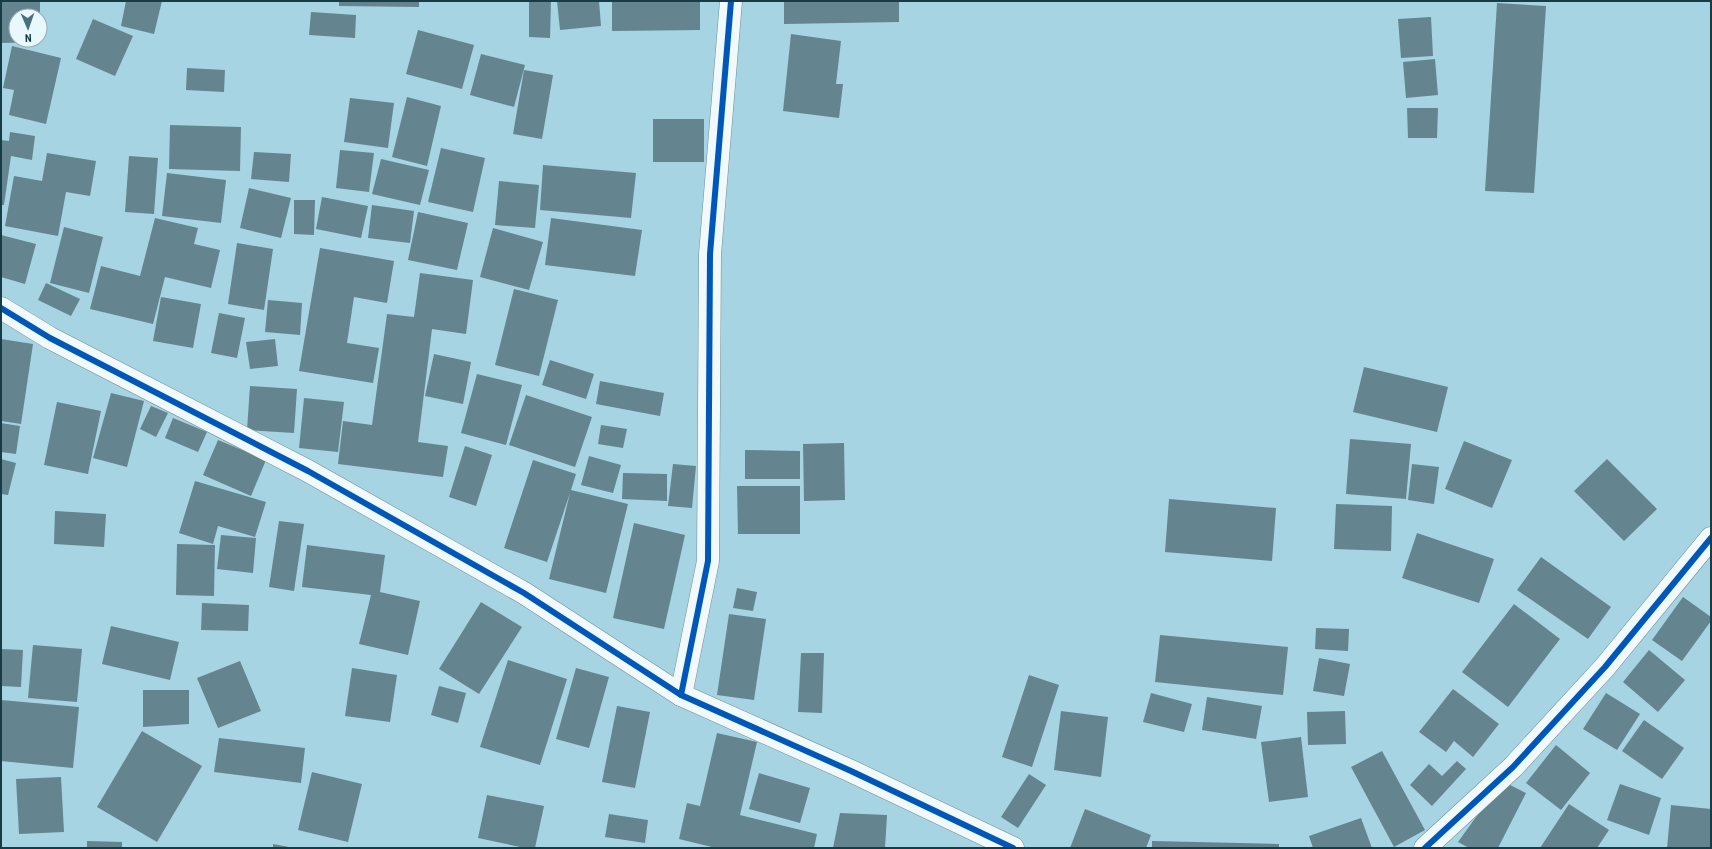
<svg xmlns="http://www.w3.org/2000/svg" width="1712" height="849" viewBox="0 0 1712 849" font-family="'Roboto Condensed',sans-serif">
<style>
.building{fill:#648490}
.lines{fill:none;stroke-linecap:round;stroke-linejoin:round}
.minor-casing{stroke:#6c8e97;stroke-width:23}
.minor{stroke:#f2f9fb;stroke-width:22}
.cycleway-casing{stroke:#e8f8fc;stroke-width:8}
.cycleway{stroke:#0057b8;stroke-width:6}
</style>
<rect width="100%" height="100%" fill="#a6d4e2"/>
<g class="building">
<path d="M1,1H40V16H16V40H40V42L1,43Z"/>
<path d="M126,1H162L154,34L121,26Z"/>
<path d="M339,1H419V7L339,6Z"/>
<path d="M529,1H551L550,38L529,37Z"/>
<path d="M557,1H599L601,26L560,30Z"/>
<path d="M612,1H700V30L612,31Z"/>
<path d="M784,1H899V22L784,24Z"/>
<path d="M1497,3L1546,6L1534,193L1485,191Z"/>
<path d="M311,12L356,15L355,38L309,35Z"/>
<path d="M1431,17L1433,56L1401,58L1398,19Z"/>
<path d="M93,19L133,36L115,76L76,59Z"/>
<path d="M418,30L474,45L462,89L406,74Z"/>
<path d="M791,34L841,41L836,84H843L839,118L783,111Z"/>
<path d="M12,46L61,58L46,124L9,115L14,90L3,88Z"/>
<path d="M481,54L525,65L514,107L470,95Z"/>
<path d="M1435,59L1438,95L1406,98L1403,62Z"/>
<path d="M187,68L225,70L224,92L186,90Z"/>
<path d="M524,70L553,75L542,139L513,134Z"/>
<path d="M407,97L441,106L427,166L392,157Z"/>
<path d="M350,98L394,103L388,148L344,142Z"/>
<path d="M1407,108H1438L1437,138H1408Z"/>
<rect x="653" y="119" width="51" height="43"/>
<path d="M170,125L241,127L240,171L169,169Z"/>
<path d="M10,132L35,136L32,160L11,156L4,205H1V140L9,141Z"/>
<path d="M441,148L485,158L473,212L428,202Z"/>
<path d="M340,150L374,153L369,192L336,188Z"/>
<path d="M254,152L291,154L289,182L251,179Z"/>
<path d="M47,153L96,161L90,196L66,192L58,236L5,226L14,176L42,181Z"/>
<path d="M129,156L158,158L154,214L125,212Z"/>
<path d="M381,159L429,170L420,205L372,194Z"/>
<path d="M543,165L636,173L631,218L540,210Z"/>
<path d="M167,173L226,180L221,223L162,216Z"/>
<path d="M499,181L539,185L535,228L495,225Z"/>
<path d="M249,188L291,198L281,238L240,228Z"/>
<path d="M322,197L368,206L361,238L316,229Z"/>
<path d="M294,200H315L314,235L294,234Z"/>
<path d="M372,205L414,211L410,243L368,238Z"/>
<path d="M418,212L468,223L457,270L408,260Z"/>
<path d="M155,218L198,228L194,244L220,250L211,288L165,277L153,324L90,309L101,266L140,276Z"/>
<path d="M551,218L642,230L635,276L545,265Z"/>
<path d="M64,227L103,237L89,293L50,283Z"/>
<path d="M493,228L543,242L529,290L480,277Z"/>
<path d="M1,235L36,244L25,284L1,277Z"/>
<path d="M237,243L273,249L264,310L228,304Z"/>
<path d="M320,248L394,261L387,303L354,297L347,343L379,348L373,383L299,371Z"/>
<path d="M420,273L473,280L466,334L432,329L418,442L448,446L443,477L338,464L343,421L372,425L387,314L414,317Z"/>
<path d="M46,283L80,299L71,316L38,300Z"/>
<path d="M514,289L558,300L539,376L495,365Z"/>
<path d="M161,297L201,304L193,348L153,341Z"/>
<path d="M268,300L302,303L300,335L265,332Z"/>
<path d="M219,313L245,318L237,358L211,353Z"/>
<path d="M1,339L33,344L21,424L1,421Z"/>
<path d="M275,339L278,366L250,369L246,342Z"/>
<path d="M434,354L471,362L463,404L425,396Z"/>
<path d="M550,360L594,374L586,399L542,385Z"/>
<path d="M1364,367L1448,387L1437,432L1353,412Z"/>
<path d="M477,374L522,385L506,445L461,433Z"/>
<path d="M600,381L664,393L660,416L596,404Z"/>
<path d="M250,386L297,389L294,433L247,430Z"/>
<path d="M111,393L144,401L127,467L93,458Z"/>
<path d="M526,395L592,417L575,467L509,445Z"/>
<path d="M304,398L344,402L338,452L299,448Z"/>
<path d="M57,402L101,411L88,474L44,465Z"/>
<path d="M151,406L168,413L156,437L140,429Z"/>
<path d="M173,418L207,432L198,452L165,438Z"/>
<path d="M1,423L20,426L16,454L1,452Z"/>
<path d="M601,425L627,429L623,448L598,444Z"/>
<path d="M1350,439L1411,444L1406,499L1346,494Z"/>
<path d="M218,440L266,460L251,496L203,475Z"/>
<path d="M1464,441L1512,460L1492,508L1445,489Z"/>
<path d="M844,443L845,500L804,501L803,444Z"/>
<path d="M465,446L492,455L476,506L449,497Z"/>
<path d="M745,450L800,451V479H745Z"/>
<path d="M589,456L621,465L613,493L581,485Z"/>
<path d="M1,459L16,463L8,495L1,494Z"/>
<path d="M1607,459L1657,509L1624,541L1574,491Z"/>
<path d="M533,460L576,474L571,490L628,504L606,593L549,579L570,493L547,562L504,548Z"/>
<path d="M673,464L696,466L692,508L668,506Z"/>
<path d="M1412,464L1439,467L1434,504L1408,500Z"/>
<path d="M623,473L667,474V501L622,499Z"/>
<path d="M195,481L266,502L255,537L218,526L213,544L179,533Z"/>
<path d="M737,486H800V534H738Z"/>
<path d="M1169,499L1276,508L1272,561L1165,552Z"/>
<path d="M1336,504L1392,506L1391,551L1334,549Z"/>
<path d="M55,511L106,514L104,547L54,544Z"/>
<path d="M279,521L304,524L294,591L269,587Z"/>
<path d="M634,523L685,535L664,629L613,618Z"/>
<path d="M1417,533L1494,559L1479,603L1402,578Z"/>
<path d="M221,535L256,538L253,573L217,569Z"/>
<path d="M177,544L215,545L214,596L176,595Z"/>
<path d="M307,545L385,555L380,592L420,601L408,655L359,644L371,595L302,587Z"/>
<path d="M1541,557L1611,607L1588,639L1517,590Z"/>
<path d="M737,588L757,592L753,611L733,608Z"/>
<path d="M1683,597L1711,617V621L1682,661L1652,640Z"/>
<path d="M481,602L522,627L479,694L439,669Z"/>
<path d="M202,603L249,605L248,631L201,630Z"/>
<path d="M1514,604L1560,639L1508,707L1462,672Z"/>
<path d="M729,614L766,619L754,700L717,695Z"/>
<path d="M111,626L179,642L170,680L102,664Z"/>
<path d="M1316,628L1349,629L1348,651L1315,649Z"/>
<path d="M1160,635L1288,647L1283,695L1155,682Z"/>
<path d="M33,645L82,649L77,702L28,698Z"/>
<path d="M1,649L23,650L21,687L1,686Z"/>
<path d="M1649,650L1685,680L1658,712L1623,682Z"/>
<path d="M801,653H824L822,713L798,712Z"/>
<path d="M1319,658L1350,664L1344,696L1313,691Z"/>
<path d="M508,660L567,679L540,765L480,747Z"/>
<path d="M240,661L261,711L218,728L197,678Z"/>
<path d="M352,668L397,675L390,722L345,716Z"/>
<path d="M576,668L609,677L589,748L556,739Z"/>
<path d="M1029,675L1059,685L1032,767L1002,757Z"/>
<path d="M439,686L466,693L458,723L431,715Z"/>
<path d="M1453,689L1499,724L1473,757L1454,741L1446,752L1419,732Z"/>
<path d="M143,690H189V724L143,727Z"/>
<path d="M1151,693L1192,704L1184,732L1143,722Z"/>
<path d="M1606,693L1640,714L1617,750L1583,729Z"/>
<path d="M1207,697L1262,706L1256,739L1202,730Z"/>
<path d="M1,700L79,707L73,768L1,761Z"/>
<path d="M617,706L650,712L635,788L602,782Z"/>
<path d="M1061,711L1108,717L1101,777L1054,770Z"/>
<path d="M1345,711L1346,744L1308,745L1307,712Z"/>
<path d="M1644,720L1684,748L1662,779L1622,751Z"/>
<path d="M142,731L202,766L157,842L97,807Z"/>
<path d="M717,733L757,742L740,815L817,834L814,848H716L679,839L687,803L700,806Z"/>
<path d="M1301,737L1308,797L1269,802L1261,742Z"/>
<path d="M219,738L305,748L301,783L214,772Z"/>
<path d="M1556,745L1590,773L1561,810L1526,783Z"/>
<path d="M1382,751L1425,830L1394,847L1351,767Z"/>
<path d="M1457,761L1466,769L1432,806L1410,785L1429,764L1442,776Z"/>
<path d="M312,772L362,784L348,842L298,830Z"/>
<path d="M759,773L810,788L800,823L749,809Z"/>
<path d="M1029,774L1046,785L1018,828L1001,817Z"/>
<path d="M61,777L64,832L19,834L16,779Z"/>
<path d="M1502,781L1526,793L1498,848H1469L1458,842Z"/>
<path d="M1620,784L1661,798L1649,835L1607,820Z"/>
<path d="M487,795L544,806L535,848H525L478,838Z"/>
<path d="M1569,804L1609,830L1597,848H1540Z"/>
<path d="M1671,805L1711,809V848H1667Z"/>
<path d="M1085,809L1151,835L1146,848H1070Z"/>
<path d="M840,813L887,815L885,848H833Z"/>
<path d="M609,814L648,820L645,843L605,837Z"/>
<path d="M1361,818L1372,848H1313L1309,836Z"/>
<path d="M87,841L122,842V848H87Z"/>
<path d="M1152,841L1279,844V848H1152Z"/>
<path d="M273,844L289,847L288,848H273Z"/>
</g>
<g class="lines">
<g class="minor-casing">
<g id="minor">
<path d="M1,308L50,338L308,471L524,593L681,695L851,771L1013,848"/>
<path d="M681,695L708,561L710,254L731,1"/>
<path d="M1425,848L1513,767L1605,667L1711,538"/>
</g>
</g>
<use href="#minor" class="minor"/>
<g class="cycleway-casing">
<g id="cycleway">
<path d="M1,308L50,338L308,471L524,593L681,695L851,771L1013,848"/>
<path d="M681,695L708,561L710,254L731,1"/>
<path d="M1425,848L1513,767L1605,667L1711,538"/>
</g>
</g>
<use href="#cycleway" class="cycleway"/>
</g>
<rect width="1712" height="849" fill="none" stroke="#173c45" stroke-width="4"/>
<g transform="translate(28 28) rotate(178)"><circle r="19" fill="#e8f8fc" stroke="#94adb3"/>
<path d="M0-3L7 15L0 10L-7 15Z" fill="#49717c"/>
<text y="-6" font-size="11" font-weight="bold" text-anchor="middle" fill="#173c45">N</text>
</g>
</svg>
